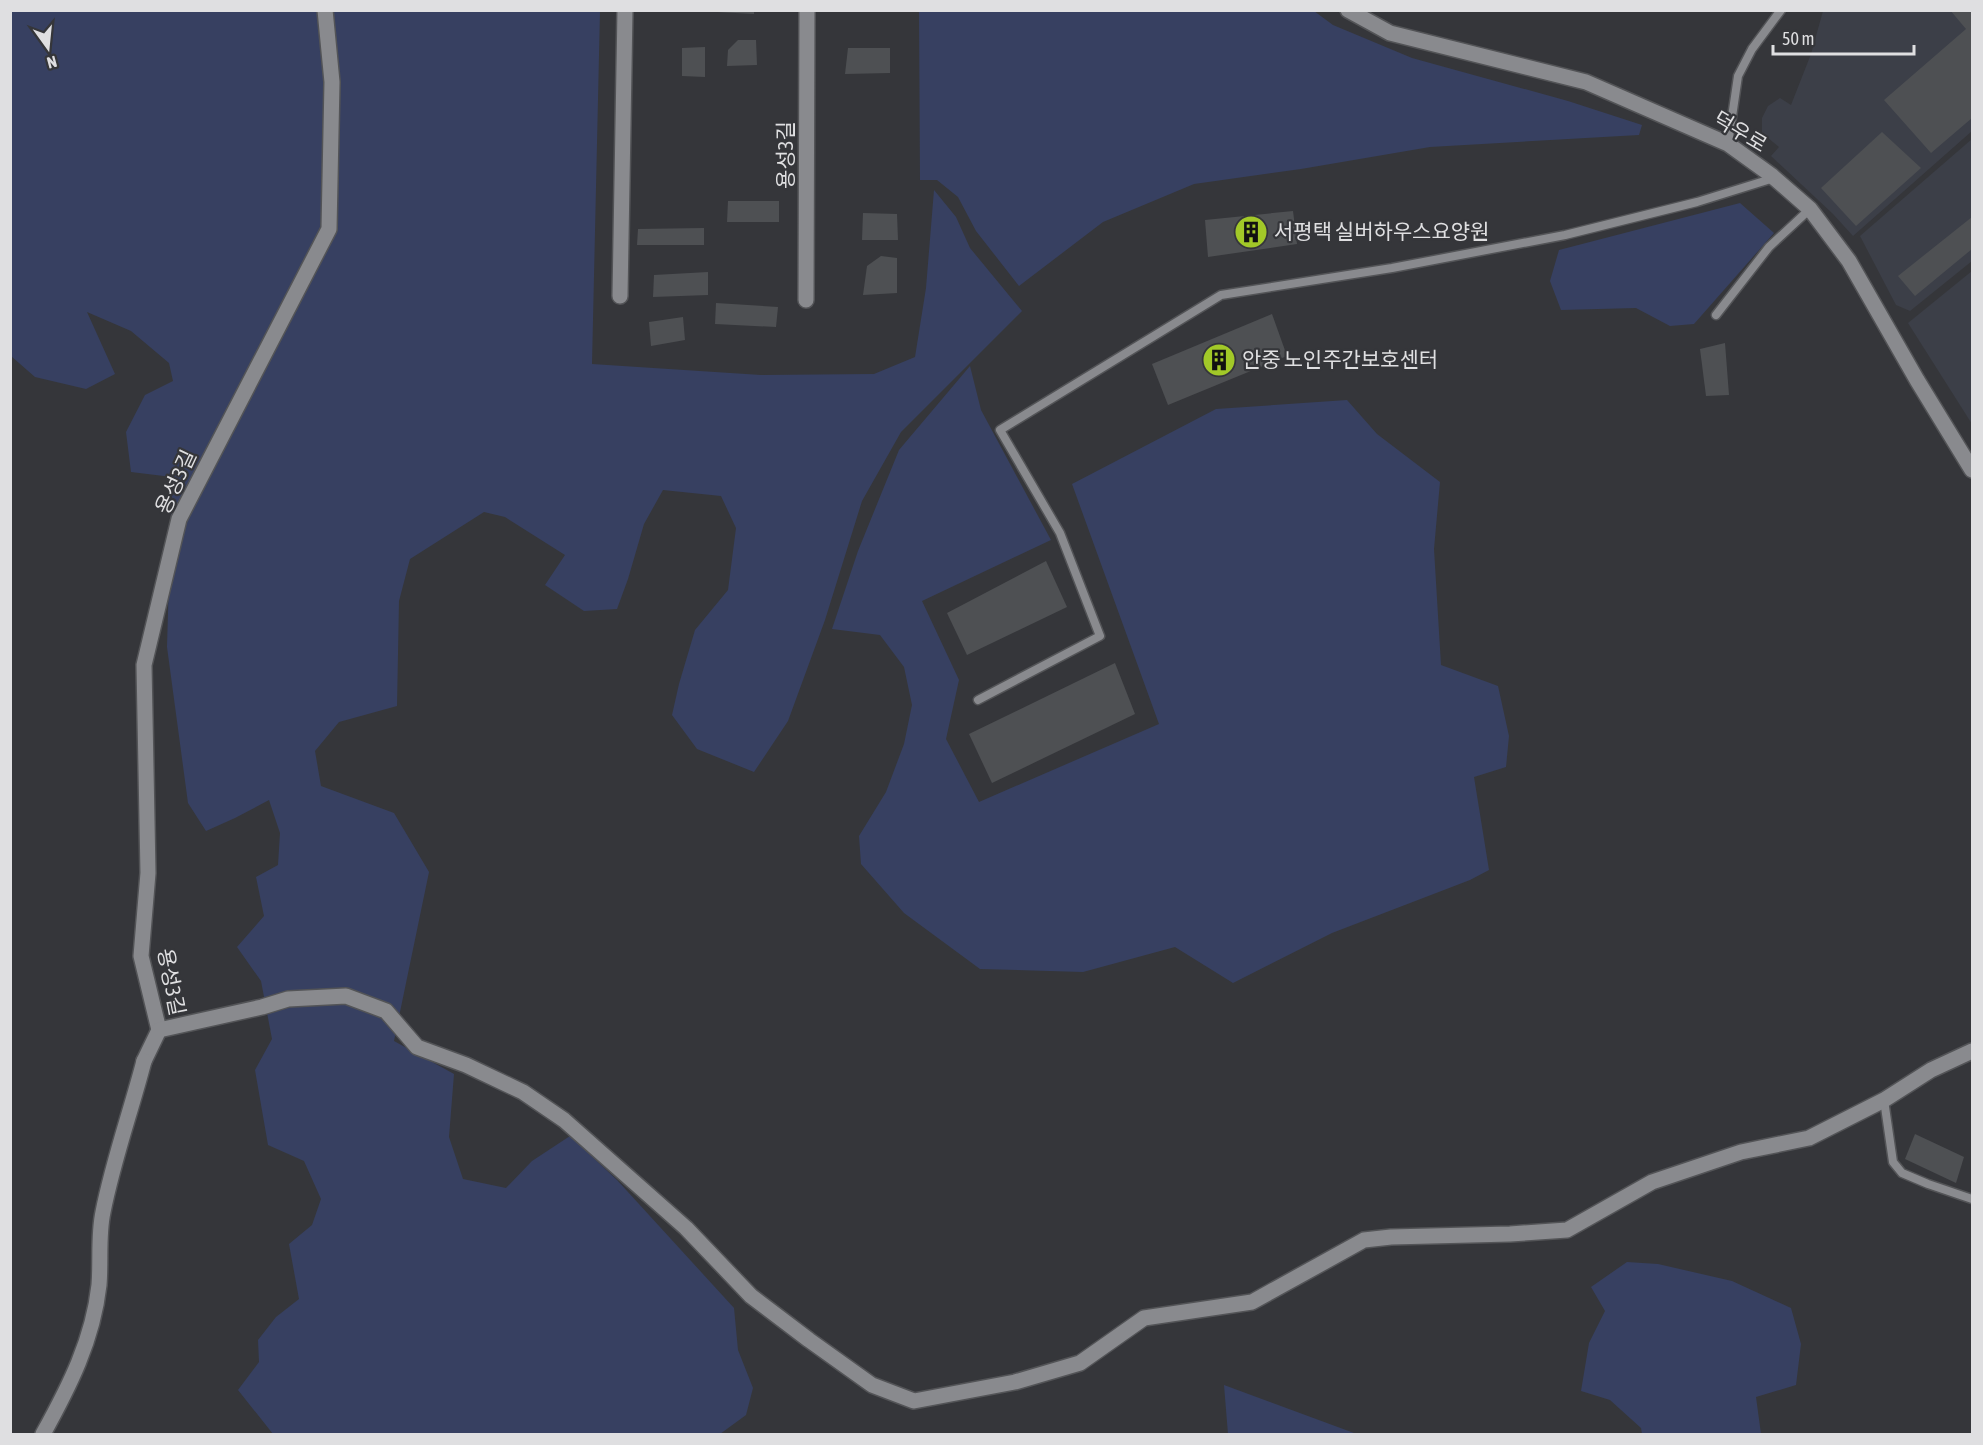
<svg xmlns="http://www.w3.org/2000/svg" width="1983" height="1445" viewBox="0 0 1983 1445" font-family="'Asap Condensed','Noto Sans KR',sans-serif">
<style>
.built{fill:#3c3f48}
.green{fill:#374061}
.building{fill:#4e5053}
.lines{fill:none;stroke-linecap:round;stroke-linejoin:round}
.lane-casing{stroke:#535457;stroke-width:11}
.street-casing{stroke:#535457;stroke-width:18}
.secondary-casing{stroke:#535457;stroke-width:18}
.lane{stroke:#898a8e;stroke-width:8}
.street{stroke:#898a8e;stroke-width:15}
.secondary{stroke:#898a8e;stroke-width:15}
.labels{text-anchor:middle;stroke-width:4.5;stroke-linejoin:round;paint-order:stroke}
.street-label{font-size:21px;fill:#dfdfe1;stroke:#35363a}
.poi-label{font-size:21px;fill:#dfdfe1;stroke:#35363a;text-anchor:start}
</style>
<rect width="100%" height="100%" fill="#35363a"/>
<g class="built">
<path d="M1823,11H1972V131L1853,236L1833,214L1771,156L1779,147L1762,133V118L1768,106L1780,98L1791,105L1811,54Z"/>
<path d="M1972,139V261L1910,311L1896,305L1860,236Z"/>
<path d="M1972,271V424L1908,323Z"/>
</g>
<g class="green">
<path d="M10,11H600L592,364L761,375L874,374L915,357L926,288L934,190L956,217L970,248L1022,311L901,432L862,501L825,620L788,721L754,772L697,749L672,715L679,684L695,630L728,590L736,528L721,496L663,490L644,524L628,579L617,609L584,611L545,585L565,555L505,517L484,512L410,559L399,601L397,706L339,722L315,751L321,786L394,813L429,872L394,1041L454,1074L449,1137L463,1179L506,1188L532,1161L570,1136L617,1180L734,1308L738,1350L753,1388L746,1415L720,1434H273L238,1390L259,1362L258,1340L276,1317L299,1299L289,1244L312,1225L321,1199L304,1161L268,1145L255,1070L272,1039L261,981L237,947L264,916L256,877L278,865L280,833L269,800L235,818L206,831L188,803L167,647L172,477L131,472L126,432L145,395L173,381L169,363L131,331L87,312L115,374L86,389L35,377L11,356Z"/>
<path d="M919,11H1314L1333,25L1412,58L1568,101L1642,125L1639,135L1430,147L1301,169L1194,184L1103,222L1019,286L976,231L958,197L937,180H920Z"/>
<path d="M1740,203L1774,233L1694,324L1670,326L1636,308L1561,310L1550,281L1559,250Z"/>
<path d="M970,366L981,410L1051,540L922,601L959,680L946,739L979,802L1159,724L1072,484L1216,409L1347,400L1377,434L1440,482L1434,549L1441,665L1498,686L1509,736L1506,767L1474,777L1489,870L1470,880L1332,933L1233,983L1175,947L1083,972L980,969L904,913L861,864L859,836L886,792L904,744L912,705L904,667L880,635L832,629L858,551L899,450Z"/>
<path d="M1627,1262L1658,1264L1732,1281L1791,1308L1801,1344L1796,1385L1756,1397L1761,1434H1642L1641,1428L1610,1400L1581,1391L1589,1343L1605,1311L1591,1287Z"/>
<path d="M1224,1385L1354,1433L1355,1434H1228Z"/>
</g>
<g class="building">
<path d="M717,10H754V14L717,12Z"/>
<path d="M1950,10H1972V118L1931,153L1884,100L1966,29Z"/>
<path d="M738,40H756L757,65L727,66L728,50Z"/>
<path d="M705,47V77L682,76V48Z"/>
<path d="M848,48H890V73L845,74Z"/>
<path d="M1882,132L1921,168L1856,226L1821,188Z"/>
<path d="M728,201H779V222H727Z"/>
<path d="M1293,211L1297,244L1208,257L1205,220Z"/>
<path d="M863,213L897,214L898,240H862Z"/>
<path d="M1972,217V249L1915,296L1898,276Z"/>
<path d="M704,228V245H637L638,229Z"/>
<path d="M881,256L897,258V293L863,295L867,266Z"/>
<path d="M708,272V295L653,297L654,275Z"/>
<path d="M716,303L778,307L776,327L715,324Z"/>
<path d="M1272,314L1287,356L1168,405L1152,364Z"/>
<path d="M683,317L685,340L651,346L649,322Z"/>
<path d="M1725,343L1729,395L1706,396L1700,349Z"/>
<path d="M1046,561L1067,607L967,655L947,613Z"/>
<path d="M1115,663L1135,714L992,783L969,734Z"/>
<path d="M1915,1134L1964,1157L1956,1183L1905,1159Z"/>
</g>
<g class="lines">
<g class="lane-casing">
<g id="lane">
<path d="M1728,144L1738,76L1752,49L1781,10"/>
<path d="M1716,315L1769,247L1810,209"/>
<path d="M978,700L1100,636L1060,533L1000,430L1221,295L1392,268L1565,235L1697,202L1774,178"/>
<path d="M1884,1100L1893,1162L1902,1173L1928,1184L1972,1199"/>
</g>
</g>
<g class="street-casing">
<g id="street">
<path d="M620,296L625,10"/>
<path d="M806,300L807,10"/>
<path d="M159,1030L141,956L148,873L144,665L179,519L329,229L332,82L325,10"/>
<path d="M144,1061L159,1030L262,1007L288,999L346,996L386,1011L417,1047L466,1065L523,1092L564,1120L686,1228L751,1296L809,1340L872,1385L914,1401L1015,1382L1080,1363L1144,1318L1252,1302L1364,1240L1391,1237L1510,1234L1567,1230L1652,1182L1741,1152L1809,1138L1884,1100L1931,1070L1972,1051"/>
</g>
</g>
<g class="secondary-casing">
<g id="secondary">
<path d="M1348,10L1390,33L1586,82L1728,144L1771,175L1810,209L1849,261L1917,380L1972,470"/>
<path d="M43,1434C69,1387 93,1340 99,1285C101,1261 98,1235 103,1212C113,1161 131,1111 144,1061"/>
</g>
</g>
<use href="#lane" class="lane"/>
<use href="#street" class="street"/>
<use href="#secondary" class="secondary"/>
</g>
<defs>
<g id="building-disc" transform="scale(1.725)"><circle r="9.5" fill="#a2c928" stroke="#35363a"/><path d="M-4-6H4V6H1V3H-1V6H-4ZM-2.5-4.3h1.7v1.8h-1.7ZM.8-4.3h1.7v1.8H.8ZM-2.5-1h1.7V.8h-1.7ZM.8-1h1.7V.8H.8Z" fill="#111"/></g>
</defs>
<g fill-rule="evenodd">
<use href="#building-disc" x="1251" y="232"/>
<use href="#building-disc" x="1219" y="360"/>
</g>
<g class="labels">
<g class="street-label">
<text transform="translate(1740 132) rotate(31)" y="7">덕우로</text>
<text transform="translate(786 155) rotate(-90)" y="7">용성3길</text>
<text transform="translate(176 482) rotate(-65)" y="7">용성3길</text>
<text transform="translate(171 982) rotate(79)" y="7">용성3길</text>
</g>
<g class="poi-label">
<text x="1274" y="239">서평택 실버하우스요양원</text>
<text x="1242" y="367">안중 노인주간보호센터</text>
</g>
</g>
<rect width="1983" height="1445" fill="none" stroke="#dfdfe1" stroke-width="24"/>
<g transform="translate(48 48) rotate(165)" stroke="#35363a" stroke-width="4.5" paint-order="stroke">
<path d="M0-4.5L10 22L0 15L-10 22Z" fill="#dfdfe1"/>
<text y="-9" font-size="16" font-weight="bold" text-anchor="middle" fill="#dfdfe1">N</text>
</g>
<path d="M1773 45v9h141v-9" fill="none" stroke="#dfdfe1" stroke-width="3"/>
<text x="1782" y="45" font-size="18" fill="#dfdfe1" stroke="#35363a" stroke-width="4.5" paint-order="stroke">50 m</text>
</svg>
